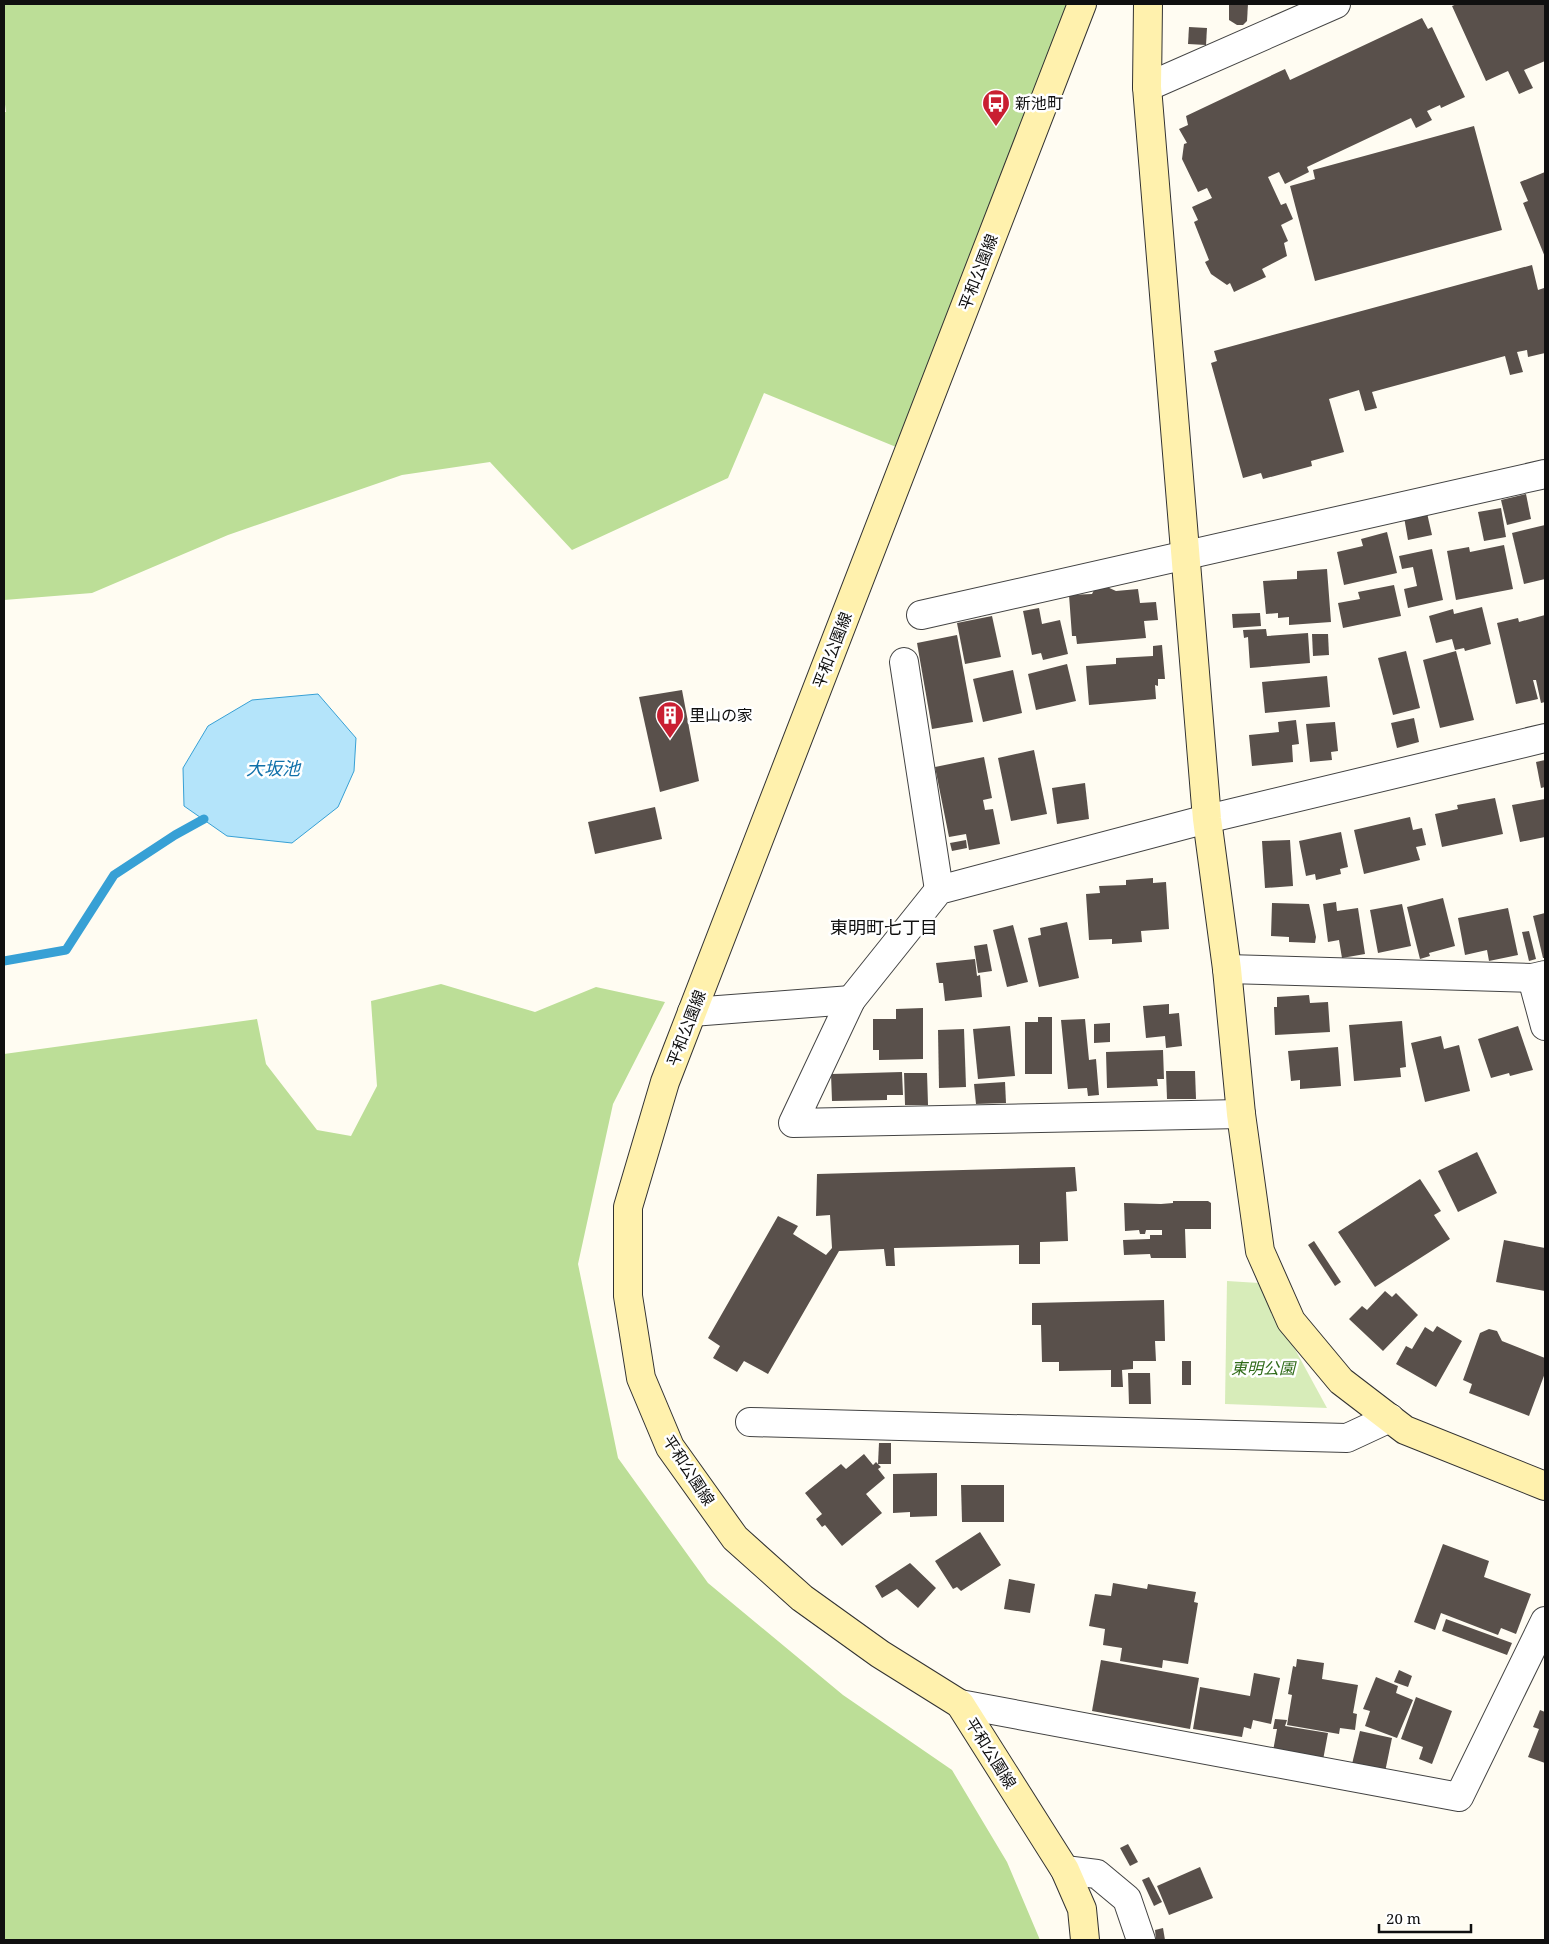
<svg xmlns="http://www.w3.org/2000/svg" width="1549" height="1944" viewBox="0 0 1549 1944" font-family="'Noto Serif','Noto Sans JP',serif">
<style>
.green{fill:#d7ecb9}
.forest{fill:#bcde97}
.water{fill:#b4e4fa;stroke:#37a0d5}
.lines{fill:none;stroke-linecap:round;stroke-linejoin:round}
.stream{stroke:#37a0d5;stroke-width:9}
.building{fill:#59504b}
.street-casing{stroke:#434343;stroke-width:30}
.secondary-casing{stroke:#323232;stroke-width:30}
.street{stroke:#fff;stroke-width:28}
.secondary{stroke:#fff1ad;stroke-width:28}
.labels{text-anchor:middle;stroke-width:5;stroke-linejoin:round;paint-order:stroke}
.poi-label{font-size:16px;fill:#101010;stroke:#fff;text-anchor:start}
.street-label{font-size:16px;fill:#101010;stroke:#fff}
.park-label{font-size:16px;font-style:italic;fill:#316c1b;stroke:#fff}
.water-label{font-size:18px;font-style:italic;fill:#1171aa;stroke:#fff}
.neighbourhood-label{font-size:18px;fill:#101010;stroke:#fff}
</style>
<rect width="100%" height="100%" fill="#fffcf2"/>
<path class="green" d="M1227,1281L1259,1283L1327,1408L1225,1404Z"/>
<g class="forest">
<path d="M4,4H1079L901,449L764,393L728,478L572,550L490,462L402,475L228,535L92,593L4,600V112H6L4,97Z"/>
<path d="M441,984L535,1012L596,987L665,1002L613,1104L578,1264L618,1458L708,1583L843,1695L952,1770L1007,1862L1040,1940H4V1054L257,1019L266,1064L317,1130L351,1136L377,1086L371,1001Z"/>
</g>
<path class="water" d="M318,694L356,738L354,771L338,807L292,843L227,836L184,806L183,768L208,726L252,700Z"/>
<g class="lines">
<path class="stream" d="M4,961L66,950L114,875L175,835L204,819"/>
</g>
<g class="building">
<path d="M1229,4H1248L1247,21L1243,25H1237L1229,20Z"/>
<path d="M1457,4H1545V61L1524,70L1533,88L1519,94L1508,71L1486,81L1452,6Z"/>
<path d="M1422,18L1428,29L1432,27L1465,97L1441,108L1440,105L1427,111L1432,120L1416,128L1411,118L1307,167L1309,172L1285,184L1279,172L1268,177L1281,205L1286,203L1293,219L1281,225L1288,241L1284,243L1287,256L1262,269L1266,277L1234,292L1230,283L1227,285L1211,274L1205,262L1209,260L1194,222L1198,220L1192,207L1212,198L1207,188L1198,192L1182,159L1184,144L1187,143L1179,129L1188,125L1186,116L1285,69L1290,80Z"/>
<path d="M1189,27L1207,28L1206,45L1188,44Z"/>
<path d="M1474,126L1502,230L1315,281L1290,186L1315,179L1313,170Z"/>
<path d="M1545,172V257L1523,203L1528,201L1520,182Z"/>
<path d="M1532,265L1538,290L1544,288L1545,293V353L1528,357L1527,350L1517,352L1523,372L1510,375L1505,356L1372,392L1377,408L1365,411L1359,390L1329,399L1344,452L1311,461L1312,466L1263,479L1261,473L1243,478L1211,363L1217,361L1214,351Z"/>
<path d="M1526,494L1531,519L1507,525L1501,500Z"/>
<path d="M1501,508L1506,537L1484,541L1478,512Z"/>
<path d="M1427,513L1432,535L1408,540L1404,517Z"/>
<path d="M1545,525V579L1524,584L1512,533Z"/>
<path d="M1387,532L1397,573L1344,585L1337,552L1363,546L1361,539Z"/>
<path d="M1504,545L1513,589L1456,600L1447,551L1469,547L1470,552Z"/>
<path d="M1432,549L1443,600L1408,608L1404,589L1417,586L1413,567L1402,569L1399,556Z"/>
<path d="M1327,569L1331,622L1289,625V617L1278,618V613L1266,614L1263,581L1297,579V571Z"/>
<path d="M1394,585L1401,616L1343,628L1338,603L1360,599L1358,592Z"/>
<path d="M1105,586L1116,591L1138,589L1140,603L1156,602L1158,620L1144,621L1146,638L1077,644L1076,636H1072L1069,595L1092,594L1095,588Z"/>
<path d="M1482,607L1491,644L1465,651L1464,648L1455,650L1452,639L1436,643L1429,616L1453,609L1454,614Z"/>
<path d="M1039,608L1042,624L1060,620L1068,654L1043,660L1041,653L1032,655L1023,611Z"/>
<path d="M1260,613L1261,626L1233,628L1232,614Z"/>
<path d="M1545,615V702L1541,703L1536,680H1533L1538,699L1516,704L1497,623L1518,618L1519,622Z"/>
<path d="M992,616L1001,657L965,664L957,623Z"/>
<path d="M1266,629L1267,636L1308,633L1310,663L1250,668L1248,637L1244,638L1243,630Z"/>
<path d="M1312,634H1328L1329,655L1313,656Z"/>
<path d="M957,635L973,722L932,729L917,643Z"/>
<path d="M1162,645L1165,679H1158V686L1155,685L1156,699L1089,705L1086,666L1116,664V658L1153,656V646Z"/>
<path d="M1406,651L1420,708L1393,715L1378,658Z"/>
<path d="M1456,651L1474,720L1440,728L1423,660Z"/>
<path d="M1067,664L1076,701L1036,710L1028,674Z"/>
<path d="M1013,670L1022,713L983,722L973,679Z"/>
<path d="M1327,676L1330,707L1265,713L1262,682Z"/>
<path d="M682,690L699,781L660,792L639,697Z"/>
<path d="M1414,718L1419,742L1397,748L1391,723Z"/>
<path d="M1296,720L1299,744L1292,745L1293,762L1252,766L1249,735L1279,732L1278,722Z"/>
<path d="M1335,722L1338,751L1331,752L1332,760L1310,762L1306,724Z"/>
<path d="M1034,750L1047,814L1011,821L998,758Z"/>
<path d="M984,757L992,798L983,800L985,810L993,809L1000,844L969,850L966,834L949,837L935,767Z"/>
<path d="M1545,760V787L1541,788L1536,762Z"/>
<path d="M1085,783L1089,819L1057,824L1052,788Z"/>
<path d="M1495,798L1503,834L1442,847L1435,814L1458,809L1457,805Z"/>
<path d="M1545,799V837L1520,842L1512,805Z"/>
<path d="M655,807L662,839L595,854L588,822Z"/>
<path d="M1410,817L1413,830L1422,828L1426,845L1416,847L1420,860L1364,874L1354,830Z"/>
<path d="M1341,832L1348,867L1340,869L1341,874L1316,880L1315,874L1306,876L1299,841Z"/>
<path d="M966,840L967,848L952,851L950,843Z"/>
<path d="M1290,840L1293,886L1265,888L1262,841Z"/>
<path d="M1153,878V883L1166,882L1169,929L1141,931L1142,942L1112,944V939L1089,940L1086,894L1100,893L1099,886L1126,885V880Z"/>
<path d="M1443,898L1455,946L1429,953L1430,956L1420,959L1407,907Z"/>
<path d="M1336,902L1337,911L1358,908L1365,954L1342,958L1339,940L1328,942L1323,904Z"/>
<path d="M1272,903L1309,904L1316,937L1315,943L1289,942V937L1271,936Z"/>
<path d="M1402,904L1411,946L1378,953L1370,910Z"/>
<path d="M1508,908L1518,955L1489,961L1487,950L1465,955L1458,918Z"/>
<path d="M1545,913V958H1543L1533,916Z"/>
<path d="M1067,922L1079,978L1039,987L1028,938L1041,935L1040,928Z"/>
<path d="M1013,925L1028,982L1007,987L993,930Z"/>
<path d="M1529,931L1536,959L1529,961L1522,932Z"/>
<path d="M987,944L992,971L978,973L974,946Z"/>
<path d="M975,959L977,976L980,975L982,997L945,1001L943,983H939L936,963Z"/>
<path d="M1309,995L1310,1003L1328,1002L1330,1032L1275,1035L1274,1007H1277V997Z"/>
<path d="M1169,1004V1014L1179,1013L1182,1046L1166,1048L1165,1036L1146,1038L1143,1006Z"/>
<path d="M923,1008V1059L879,1060V1050H873V1019H896V1009Z"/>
<path d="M1038,1017H1052V1074H1025V1022H1038Z"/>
<path d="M1085,1019L1089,1060L1096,1059L1099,1095L1088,1096L1087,1088L1068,1089L1061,1020Z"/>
<path d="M1402,1021L1406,1067L1400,1068L1401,1077L1354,1081L1349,1025Z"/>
<path d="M1110,1023V1042L1094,1043V1024Z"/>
<path d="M1010,1026L1015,1076L978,1079L973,1029Z"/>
<path d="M1518,1026L1533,1070L1510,1076L1509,1073L1491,1078L1478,1039Z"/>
<path d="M964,1029L966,1087L939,1088L938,1030Z"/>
<path d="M1441,1036L1444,1049L1459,1045L1470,1091L1425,1102L1411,1043Z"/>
<path d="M1338,1047L1341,1086L1300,1089V1080L1291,1081L1288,1051Z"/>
<path d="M1163,1050L1164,1079H1157L1158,1086L1107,1088L1106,1052Z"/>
<path d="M1166,1071H1195L1196,1099H1167Z"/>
<path d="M902,1072L903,1095H887V1100L832,1101L831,1074Z"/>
<path d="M904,1073H927L928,1105H905Z"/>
<path d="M1005,1082L1006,1103L976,1104L974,1084Z"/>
<path d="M1477,1152L1497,1193L1458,1212L1438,1171Z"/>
<path d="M1075,1167L1077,1191L1066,1192L1068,1241L1040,1242V1264H1019V1245L894,1248L895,1266H886L884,1249L839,1251L768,1374L744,1361L737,1372L713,1358L720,1346L708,1338L778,1216L798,1226L793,1234L826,1255L832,1248L830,1215L816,1216L817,1174Z"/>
<path d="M1420,1179L1441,1211L1434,1215L1450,1239L1375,1287L1338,1232Z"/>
<path d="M1173,1201H1208L1211,1203V1229H1185L1186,1258H1151L1150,1254L1124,1255L1123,1240L1150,1239V1235H1162V1230H1146L1145,1234H1140L1139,1230L1125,1231L1124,1203L1161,1204L1173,1203Z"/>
<path d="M1504,1240L1545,1248V1291L1496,1282Z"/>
<path d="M1314,1241L1341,1282L1335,1286L1308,1245Z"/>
<path d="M1385,1291L1392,1297L1396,1293L1418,1315L1383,1351L1349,1319L1362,1306L1367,1310Z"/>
<path d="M1164,1300L1165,1341H1155L1156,1361H1133V1369L1122,1370L1123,1387H1111V1370L1059,1371V1362H1042L1041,1325H1032V1303Z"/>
<path d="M1437,1326L1462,1341L1436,1387L1396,1364L1406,1346L1412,1349L1425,1327L1433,1332Z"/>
<path d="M1489,1329L1497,1331L1502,1341L1545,1358V1373L1529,1416L1469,1393L1472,1384L1463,1380L1480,1333Z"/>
<rect x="1182" y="1361" width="9" height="24"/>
<path d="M1128,1373H1150L1151,1404H1129Z"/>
<path d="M879,1443H891V1464H878Z"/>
<path d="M864,1454L873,1465L876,1462L881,1467L878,1469L885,1478L866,1494L882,1513L842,1546L825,1525L822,1527L816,1519L822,1514L805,1493L841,1464L846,1469Z"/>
<path d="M937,1473V1516L910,1517V1512L893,1513V1474Z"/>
<path d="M961,1485H1004V1522H962Z"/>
<path d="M980,1532L1001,1565L961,1591L957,1587L953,1589L935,1561Z"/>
<path d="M1443,1544L1489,1561L1484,1577L1531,1594L1516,1634L1501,1628L1498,1635L1441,1613L1435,1630L1414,1622Z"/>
<path d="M910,1563L936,1588L918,1608L897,1589L882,1598L875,1586Z"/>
<path d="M1009,1579L1035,1584L1030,1613L1004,1609Z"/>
<path d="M1113,1583L1147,1589L1148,1584L1196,1592L1194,1602L1198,1603L1188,1664L1163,1660L1162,1668L1120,1661L1122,1648L1103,1645L1105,1629L1089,1626L1095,1594L1111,1596Z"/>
<path d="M1446,1619L1512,1643L1507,1655L1442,1631Z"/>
<path d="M1297,1659L1324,1663L1322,1679L1358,1685L1353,1713L1357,1714L1355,1730L1340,1728L1339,1734L1287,1725L1292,1695L1288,1694L1293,1666L1296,1667Z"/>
<path d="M1101,1660L1199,1678L1190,1729L1092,1711Z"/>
<path d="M1399,1670L1412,1676L1408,1687L1394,1682Z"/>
<path d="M1254,1673L1280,1678L1271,1724L1253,1720L1251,1729L1244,1727L1242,1737L1193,1729L1200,1687L1250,1696Z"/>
<path d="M1376,1677L1398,1686L1396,1693L1413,1700L1397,1738L1365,1726L1370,1711L1363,1709Z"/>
<path d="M1416,1697L1452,1711L1432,1764L1419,1759L1423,1747L1401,1739Z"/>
<path d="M1540,1710L1545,1712V1763L1528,1757L1539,1729L1533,1727Z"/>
<path d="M1275,1719L1287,1720L1285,1726L1328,1733L1323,1760L1273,1751L1277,1729H1273Z"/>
<path d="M1360,1731L1392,1738L1385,1772L1352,1764Z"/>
<path d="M1128,1844L1138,1862L1130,1866L1120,1848Z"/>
<path d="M1200,1867L1213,1898L1169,1915L1157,1886Z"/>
<path d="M1149,1877L1162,1902L1154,1906L1142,1880Z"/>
<path d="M1163,1928L1165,1940H1156L1155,1930Z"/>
</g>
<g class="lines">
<g class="street-casing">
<g id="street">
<path d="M1147,87L1336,4"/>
<path d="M921,615L1545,474"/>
<path d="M904,662L939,890"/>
<path d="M1227,969L1532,978L1545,975"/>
<path d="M1532,978L1545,1026"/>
<path d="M692,1012L851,1000"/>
<path d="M1241,1114L793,1123L851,1000L939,890L1207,819L1545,738"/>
<path d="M750,1422L1347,1438L1390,1418"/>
<path d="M960,1704L1459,1797L1545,1621"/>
<path d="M1065,1870L1097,1874L1127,1899L1141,1940"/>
</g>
</g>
<g class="secondary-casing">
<g id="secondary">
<path d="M1082,4L665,1082L628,1207V1296L641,1378L670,1447L735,1538L802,1598L880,1654L960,1704L1065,1870L1082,1909L1085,1940"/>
<path d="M1148,4L1147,87L1207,819L1227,969L1241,1114L1260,1251L1291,1321L1341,1381L1405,1430L1545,1486"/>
</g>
</g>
<use href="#street" class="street"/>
<use href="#secondary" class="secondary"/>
</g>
<defs>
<g id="bus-pin" transform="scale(1.4375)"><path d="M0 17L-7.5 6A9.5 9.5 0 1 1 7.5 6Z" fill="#c91f32" stroke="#fff"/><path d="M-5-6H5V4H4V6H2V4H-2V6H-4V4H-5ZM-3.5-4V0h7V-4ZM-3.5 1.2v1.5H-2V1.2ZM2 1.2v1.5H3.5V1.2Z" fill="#fff"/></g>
<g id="building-pin" transform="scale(1.4375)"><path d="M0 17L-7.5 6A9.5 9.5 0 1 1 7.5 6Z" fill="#c91f32" stroke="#fff"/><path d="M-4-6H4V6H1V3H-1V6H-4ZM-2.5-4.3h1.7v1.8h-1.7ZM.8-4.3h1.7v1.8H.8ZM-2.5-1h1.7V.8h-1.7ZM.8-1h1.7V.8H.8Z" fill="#fff"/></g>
</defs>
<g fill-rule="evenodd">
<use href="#bus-pin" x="996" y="103"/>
<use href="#building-pin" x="670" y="715"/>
</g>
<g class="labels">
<g class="poi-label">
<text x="1015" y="109">新池町</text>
<text x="689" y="721">里山の家</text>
</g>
<g class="street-label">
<text transform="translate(978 272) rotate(-69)" y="6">平和公園線</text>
<text transform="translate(832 650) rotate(-69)" y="6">平和公園線</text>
<text transform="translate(686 1028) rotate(-69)" y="6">平和公園線</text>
<text transform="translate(689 1470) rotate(57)" y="6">平和公園線</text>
<text transform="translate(991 1753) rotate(58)" y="6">平和公園線</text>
</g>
<g class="park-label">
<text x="1263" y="1374">東明公園</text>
</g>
<g class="water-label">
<text x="273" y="775">大坂池</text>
</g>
<g class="neighbourhood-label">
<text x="884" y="934">東明町七丁目</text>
</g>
</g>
<rect width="1549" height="1944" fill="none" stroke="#101010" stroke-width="10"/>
<path d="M1379 1924v8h92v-8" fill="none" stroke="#101010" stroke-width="2.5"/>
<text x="1386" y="1924" font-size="15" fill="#101010" stroke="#ffffff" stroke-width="4" paint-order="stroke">20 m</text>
</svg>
